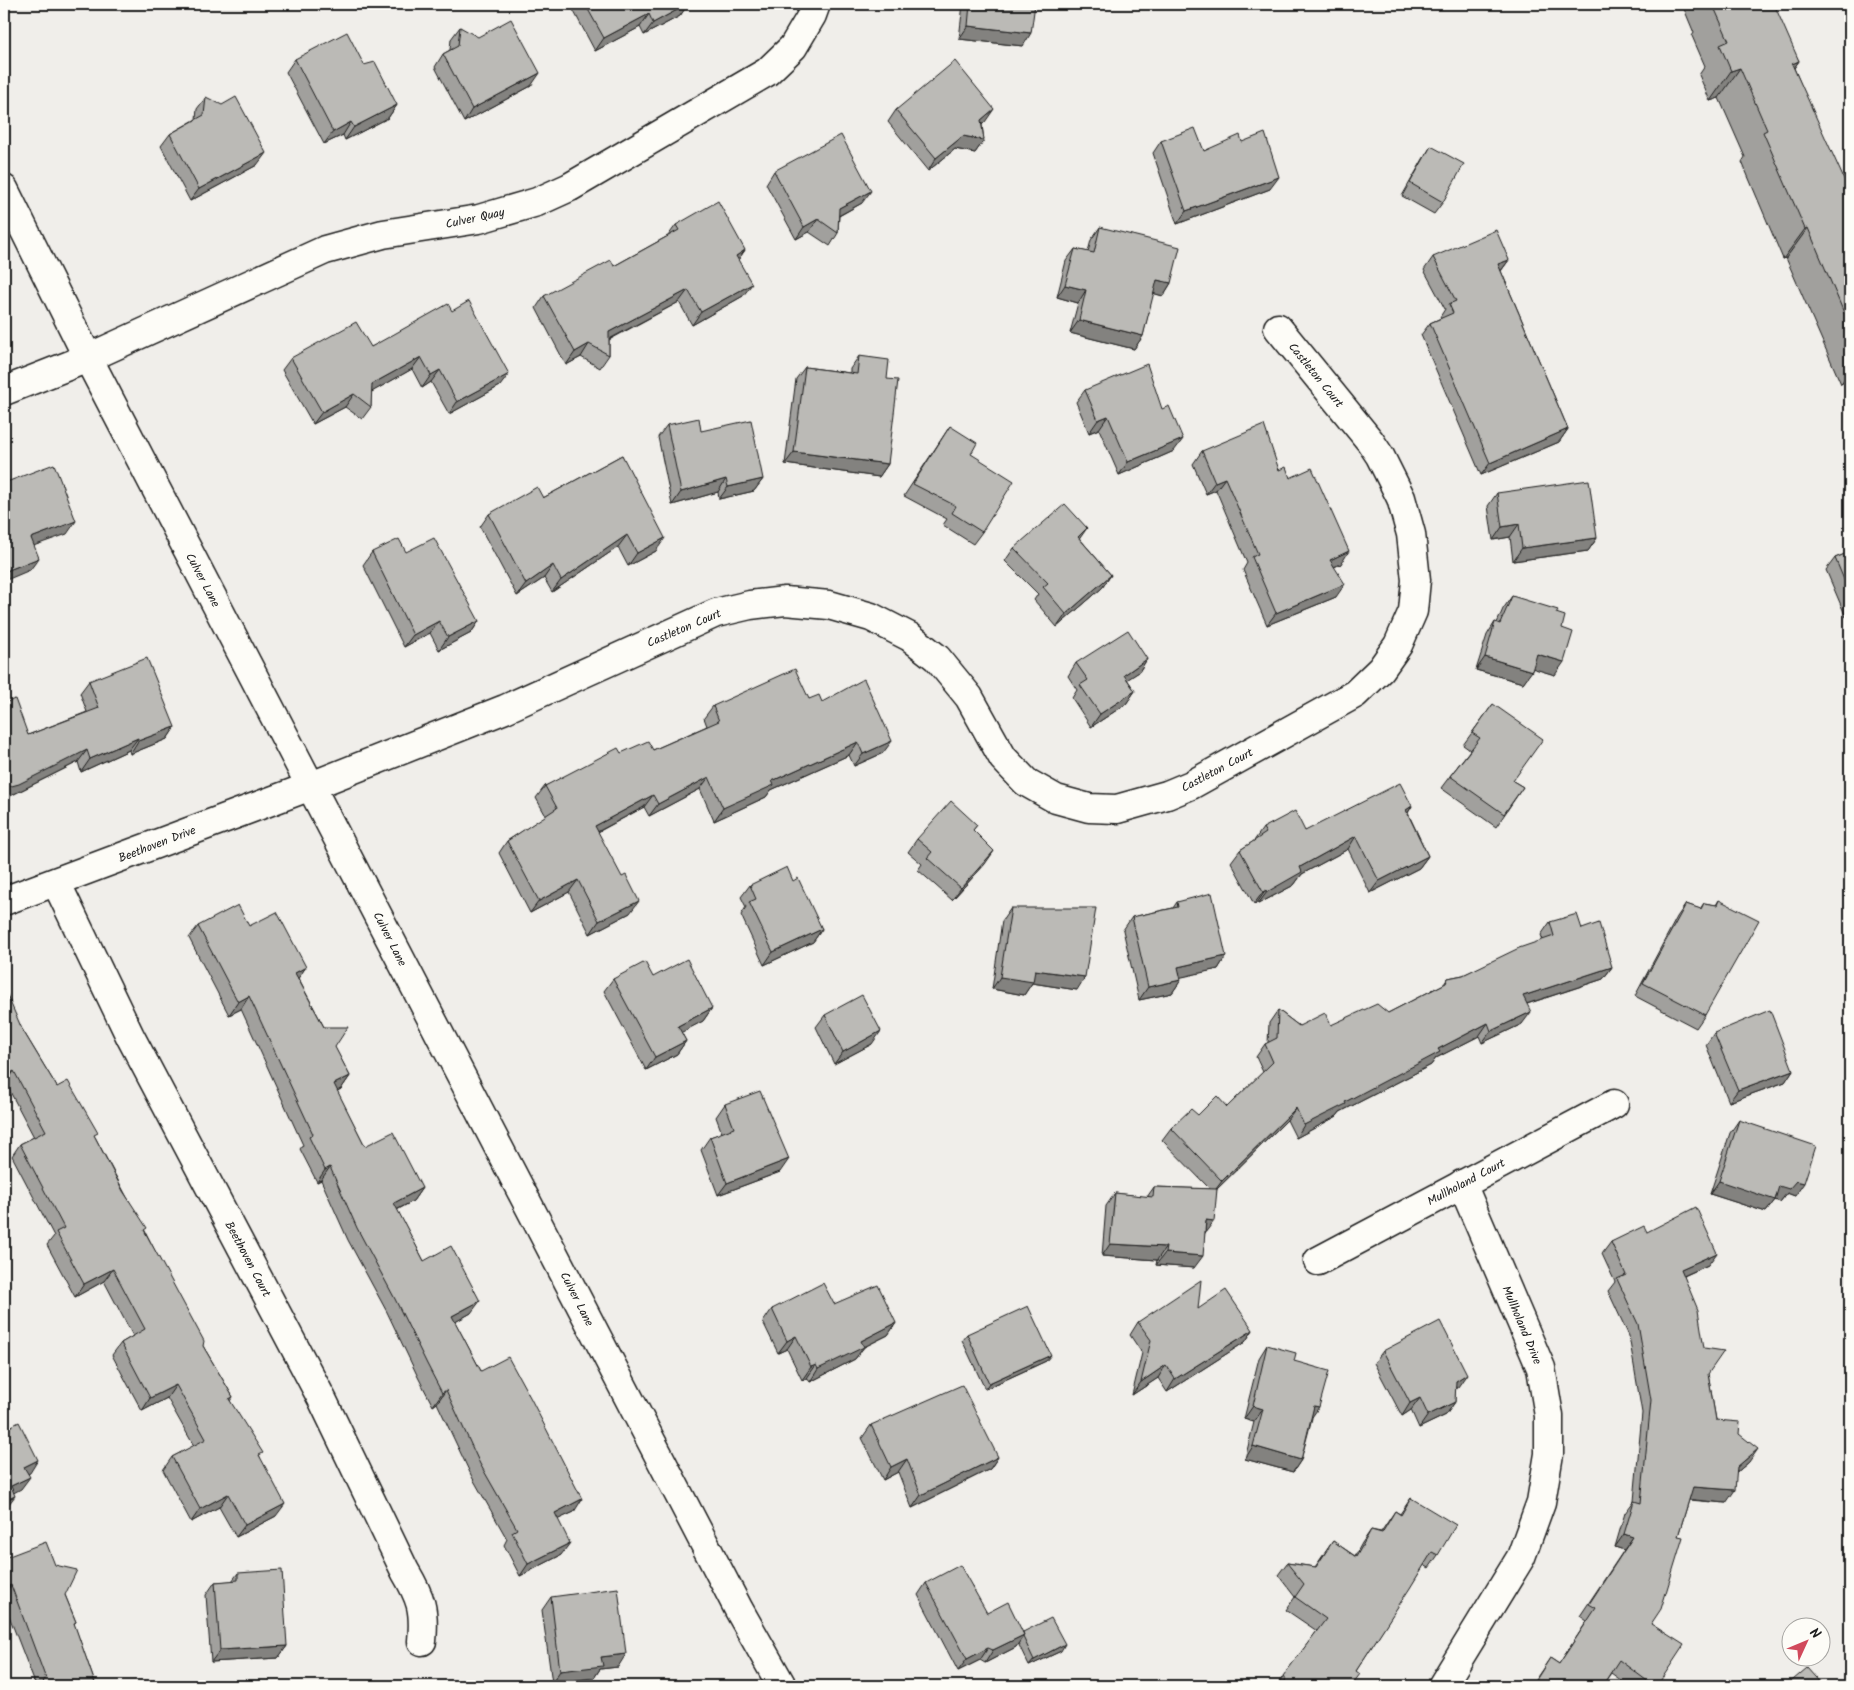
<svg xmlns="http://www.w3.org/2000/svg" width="1854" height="1690" viewBox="0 0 1854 1690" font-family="Kalam,sans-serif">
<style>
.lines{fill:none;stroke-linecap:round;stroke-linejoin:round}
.minor-casing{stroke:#1c1c1c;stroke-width:31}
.tertiary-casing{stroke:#1c1c1c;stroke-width:31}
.minor{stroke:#fdfcf7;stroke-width:28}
.tertiary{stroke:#fdfcf7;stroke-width:28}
.wall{fill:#a1a09d;stroke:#1c1c1c}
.shaded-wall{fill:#83827f;stroke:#1c1c1c}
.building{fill:#bbbab6;stroke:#1c1c1c}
.labels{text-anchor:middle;stroke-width:4;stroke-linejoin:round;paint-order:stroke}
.street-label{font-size:12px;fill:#1c1c1c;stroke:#fdfcf7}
</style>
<rect width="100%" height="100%" fill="#f0eeea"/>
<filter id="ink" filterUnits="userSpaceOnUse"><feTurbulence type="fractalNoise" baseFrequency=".02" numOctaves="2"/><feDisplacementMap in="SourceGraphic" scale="10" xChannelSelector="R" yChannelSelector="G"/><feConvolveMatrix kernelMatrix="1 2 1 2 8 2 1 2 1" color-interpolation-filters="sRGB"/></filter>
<g filter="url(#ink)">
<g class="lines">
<g class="minor-casing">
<g id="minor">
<path d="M4,391L88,358L325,250L383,234L479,219L537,202L570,187L767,72L793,47L812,15L816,4"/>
<path d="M56,882L130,1036L323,1401L405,1571C421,1598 425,1610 422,1641"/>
<path d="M4,901L311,786L505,709L716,613L750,605L785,601L829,605L871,617L910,637L937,658L969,697L1003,758L1026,782L1056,799L1089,808L1117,809L1167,795L1191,785L1355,694L1381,669L1398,645L1413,611L1416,580L1411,534L1401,498L1380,456L1370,441L1278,328"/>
<path d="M1318,1261L1614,1104"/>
<path d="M1442,1686L1521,1557L1541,1502L1549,1454V1416L1541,1368L1462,1184"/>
</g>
</g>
<g class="tertiary-casing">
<path id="tertiary" d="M4,189L88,358L739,1610L782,1686"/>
</g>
<use href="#minor" class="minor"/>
<use href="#tertiary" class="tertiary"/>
</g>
<g class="wall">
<path d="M570,4H688L680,16L644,35L640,27L595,51Z"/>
<path d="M963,4H1035L1023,46L959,39Z"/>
<path d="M1682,4H1766L1799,61L1794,68L1850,204V397L1844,382L1841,384L1786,258L1783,259L1742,162L1745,157L1719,98L1710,101L1699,75L1705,66L1692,36L1694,33Z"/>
<path d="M460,27L531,86L464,122L435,67L443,54L450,50L451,39Z"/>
<path d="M295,59L364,65L397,105L388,118L345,140L343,135L324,144L286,72Z"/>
<path d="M206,97L257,165L190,201L161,146L170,134L196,119L197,109Z"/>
<path d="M896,110L985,122L982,125L984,140L975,153L955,149L928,171L888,122Z"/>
<path d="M1161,141L1204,151L1242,142L1270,189L1177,224L1153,153Z"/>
<path d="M1431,146L1443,202L1434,214L1402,196L1423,159Z"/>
<path d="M774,171L862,203L839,216L838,233L830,246L809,232L796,239L766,184Z"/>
<path d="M676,225L745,250L738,260L743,296L692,325L679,302L609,340V355L600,368L581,357L566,365L536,308L544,296L614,266L668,236Z"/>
<path d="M1100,227L1171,283L1163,296L1153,293L1143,336L1134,349L1070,333L1078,303L1057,297L1066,261L1075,249L1088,252L1091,240Z"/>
<path d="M1433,257L1509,260L1501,271L1568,429L1559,442L1481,475L1421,335L1430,323L1441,318L1440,317L1445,309L1424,270Z"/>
<path d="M452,311L500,386L449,414L431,382L422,388L412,369L371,392V407L362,419L345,407L313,424L282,370L291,358L371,347Z"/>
<path d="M859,356L887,379L888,464L879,477L785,464L796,379L805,367L850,373V369Z"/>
<path d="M1085,390L1174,451L1119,475L1099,429L1089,433L1076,402Z"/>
<path d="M667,425L701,431L763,479L754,491L719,499L718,492L672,505L658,437Z"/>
<path d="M950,426L971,454L982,532L973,544L943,525L947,519L904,496Z"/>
<path d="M1202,451L1279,470L1290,478L1341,564L1334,567L1336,597L1267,625L1243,570L1247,563L1216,490L1206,494L1193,464Z"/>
<path d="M622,455L656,551L628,566L618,547L552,592L544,578L517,596L480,527L489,514L543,498Z"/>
<path d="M1497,493L1597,538L1588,551L1513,561L1510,537L1493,540L1488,506Z"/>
<path d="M1080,539L1111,575L1102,588L1057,627L1034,600L1038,594L1005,561L1014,548Z"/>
<path d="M372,552L479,621L471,633L439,650L430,633L404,647L363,565Z"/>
<path d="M1850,552V616L1846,617L1826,570L1835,558Z"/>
<path d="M1512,596L1562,628L1555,675L1533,668L1523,683L1476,670L1487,635L1495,622L1497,623L1503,609Z"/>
<path d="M1147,659L1139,672L1127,679L1135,691L1126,704L1091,727L1072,698L1077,690L1068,676L1076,663Z"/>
<path d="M89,681L175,727L167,739L130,754L129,750L81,772L78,762L10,796L28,735L87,712L80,693Z"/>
<path d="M809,699L822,702L883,753L854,766L849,755L771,790L766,797L714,821L700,789L649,816L644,807L598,832L630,913L590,934L569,892L530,913L499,853L507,841L546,816L536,798L545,786L621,753L653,750L707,726L704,718L713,706Z"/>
<path d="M1493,704L1513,781L1523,787L1496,827L1441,788L1450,776L1470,750L1463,745Z"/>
<path d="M1412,806L1408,813L1428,856L1419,868L1370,893L1348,849L1302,874L1294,885L1258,904L1257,903L1254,904L1231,862L1240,850L1254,841L1263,828L1305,831Z"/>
<path d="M977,825L973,830L985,864L952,900L918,870L922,864L908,852L917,839Z"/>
<path d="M793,881L822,929L813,942L764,965L741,915L746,907L741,897L750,885Z"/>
<path d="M1719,900L1705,1015L1696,1028L1635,996L1677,917L1686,904L1700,909L1704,903L1716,905Z"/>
<path d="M1177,902L1226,956L1218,969L1180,977L1181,980L1172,993L1139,1000L1123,930L1132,917L1173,908Z"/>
<path d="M1011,908L1077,990L1032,983L1024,995L992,989L1002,921Z"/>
<path d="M1550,922L1582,929L1612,967L1603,979L1527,1004L1522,1024L1482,1043L1479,1036L1436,1058L1431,1065L1340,1112L1337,1116L1296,1138L1287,1120L1217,1189L1205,1233L1194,1268L1156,1265L1157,1260L1102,1256L1106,1206L1115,1193L1147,1197L1154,1187L1210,1189L1162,1140L1171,1128L1198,1115L1227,1107L1263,1072L1256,1057L1265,1044L1268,1043L1269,1023L1278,1010L1299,1026L1331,1025L1388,1013L1444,984L1448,978L1463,975L1543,940L1541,935Z"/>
<path d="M198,926H249L306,967L298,978L350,1076L341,1089L337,1091L365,1146L422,1188L413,1201L397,1210L424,1261L471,1313L455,1322L481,1371L574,1512L558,1519L561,1555L520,1576L504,1545L507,1539L472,1477L437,1403L433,1406L418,1377L387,1312L348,1240L321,1180L317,1182L300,1149L303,1145L241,1009L229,1015L189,938Z"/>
<path d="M653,977L712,1008L703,1021L681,1032L686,1041L677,1054L646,1070L604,991L613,979Z"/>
<path d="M825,1015L872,1044L834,1064L816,1027Z"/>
<path d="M22,1029L57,1087L95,1137L145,1231L203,1346L233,1397L230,1401L260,1457L276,1516L236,1537L219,1507L191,1522L163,1470L172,1457L194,1446L167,1398L142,1411L112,1355L121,1343L133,1336L104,1281L75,1297L47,1245L54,1236L12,1156L20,1144L34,1137L6,1084Z"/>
<path d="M1714,1033L1793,1070L1785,1082L1729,1102L1706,1045Z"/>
<path d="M725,1104L780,1172L718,1195L701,1150L710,1137L722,1133L716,1117Z"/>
<path d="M1739,1120L1795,1196L1787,1193L1780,1202L1775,1200L1766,1212L1710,1194L1730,1133Z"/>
<path d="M1647,1232L1708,1265L1684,1276L1708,1374L1716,1420L1739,1434L1749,1462L1736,1473L1726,1503L1689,1500L1651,1624L1657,1686H1629L1611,1673L1602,1686H1531L1550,1658L1559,1664L1587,1621L1580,1616L1624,1550L1615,1547L1625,1513L1634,1501L1642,1413L1629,1336L1608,1291L1615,1282L1602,1254L1611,1242Z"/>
<path d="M834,1304L896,1323L888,1335L864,1347L855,1359L810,1382L807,1378L802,1380L787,1349L778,1353L763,1322L772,1309Z"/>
<path d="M1198,1309L1253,1330L1245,1342L1167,1392L1158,1378L1132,1395L1142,1353L1130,1335L1138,1322Z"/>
<path d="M967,1334L1046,1361L985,1389L962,1340Z"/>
<path d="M1267,1345L1294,1361L1312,1418L1301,1460L1293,1472L1245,1459L1254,1422L1244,1419L1259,1358Z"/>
<path d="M1383,1351L1458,1387L1455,1389V1402L1446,1415L1419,1428L1411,1410L1402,1416L1374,1363Z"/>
<path d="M871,1425L998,1457L990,1469L912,1508L898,1472L883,1480L862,1438Z"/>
<path d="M1411,1498L1438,1555L1429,1568L1424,1565L1356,1671L1352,1686H1276L1317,1631L1286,1610L1295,1597L1278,1575L1287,1563L1315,1567L1333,1541L1355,1556L1362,1543L1371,1530L1381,1532L1395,1511L1400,1514Z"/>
<path d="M4,1558L65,1595L76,1622L74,1624L96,1686H98H36L4,1603Z"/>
<path d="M238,1573L287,1646L278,1658L211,1662L206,1595L215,1582L232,1581Z"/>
<path d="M926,1583L1023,1632L1061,1651L1029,1666L1018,1643L1016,1647L985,1663L980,1660L958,1671L918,1595Z"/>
<path d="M551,1597L618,1667L600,1669L594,1678L552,1683L542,1610Z"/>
</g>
<g class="shaded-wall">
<path d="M688,4L680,16L644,35L653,23Z"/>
<path d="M649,14L640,27L595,51L604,38Z"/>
<path d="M968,26L1031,33L1023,46L959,39Z"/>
<path d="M1799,61L1778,91L1792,64Z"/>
<path d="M1740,68L1719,98L1710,101L1731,71Z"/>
<path d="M540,73L531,86L464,122L472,109Z"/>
<path d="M397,105L388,118L345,140L354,127Z"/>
<path d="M994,109L985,122L972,132L981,120Z"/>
<path d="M351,122L343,135L324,144L333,132Z"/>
<path d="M963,136L984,140L975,153L955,149L928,171L936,158Z"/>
<path d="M266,153L257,165L190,201L199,189Z"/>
<path d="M1279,177L1270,189L1177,224L1186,211Z"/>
<path d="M871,191L862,203L831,220L839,208Z"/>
<path d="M818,219L809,232L796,239L804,227Z"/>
<path d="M1808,228L1786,258L1783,259L1805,229Z"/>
<path d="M745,250L736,263V256Z"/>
<path d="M1509,260L1500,272L1498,264Z"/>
<path d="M1157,280L1171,283L1163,296L1148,292Z"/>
<path d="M752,284L743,296L692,325L701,312Z"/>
<path d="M1065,285L1086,290L1078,303L1057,297Z"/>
<path d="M688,290L679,302L600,344L609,332Z"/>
<path d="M1079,320L1143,336L1134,349L1070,333Z"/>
<path d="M589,344L581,357L566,365L575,352Z"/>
<path d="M421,357L412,369L363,397L372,384Z"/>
<path d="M440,370L431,382L422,388L431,375Z"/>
<path d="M1850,370V373L1844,382L1841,384Z"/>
<path d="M509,374L500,386L449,414L457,402Z"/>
<path d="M354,394L345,407L313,424L322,412Z"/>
<path d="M1108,416L1099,429L1089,433L1098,420Z"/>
<path d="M1568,429L1559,442L1481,475L1490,463Z"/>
<path d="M1183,439L1174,451L1119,475L1128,462Z"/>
<path d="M794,452L888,464L879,477L785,464Z"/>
<path d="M1225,478L1216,490L1206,494L1215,482Z"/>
<path d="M726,479L718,492L672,505L681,492Z"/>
<path d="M763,479L754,491L719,499L728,487Z"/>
<path d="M76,521L67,534L22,550L31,538Z"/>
<path d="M1519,524L1510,537L1493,540L1502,527Z"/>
<path d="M1087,528L1078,541V537Z"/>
<path d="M627,535L618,547L552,592L561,580Z"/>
<path d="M665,538L656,551L628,566L637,553Z"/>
<path d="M1597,538L1588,551L1513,561L1522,548Z"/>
<path d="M1349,551L1341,564L1321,572L1330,560Z"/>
<path d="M39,558L30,570L4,581V574L6,571Z"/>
<path d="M553,565L544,578L517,596L526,584Z"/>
<path d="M1111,575L1102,588L1057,627L1066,614Z"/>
<path d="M1345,584L1336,597L1267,625L1276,613Z"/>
<path d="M1850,611V616L1846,617Z"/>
<path d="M439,621L430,633L404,647L413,635Z"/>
<path d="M479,621L471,633L439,650L448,637Z"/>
<path d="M1537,654L1564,662L1555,675L1528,667Z"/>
<path d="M1485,657L1532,671L1523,683L1476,670Z"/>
<path d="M1147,659L1139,672L1116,687L1124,675Z"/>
<path d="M1135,691L1126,704L1091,727L1100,714Z"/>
<path d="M175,727L167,739L130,754L138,741Z"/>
<path d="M138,738L129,750L81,772L90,759Z"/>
<path d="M892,741L883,753L854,766L863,754Z"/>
<path d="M858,742L849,755L771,790L766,797L714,821L723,808L772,781Z"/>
<path d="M87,750L78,762L10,796L4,798V788Z"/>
<path d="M709,777L700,789L649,816L658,804Z"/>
<path d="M653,795L644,807L586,838L595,826Z"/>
<path d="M1412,806L1404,819L1406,810Z"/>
<path d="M1356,836L1348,849L1302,874L1294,885L1258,904L1267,892L1300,867Z"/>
<path d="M994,851L985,864L952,900L961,888Z"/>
<path d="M1428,856L1419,868L1370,893L1379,881Z"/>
<path d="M578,880L569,892L530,913L539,901Z"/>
<path d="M1266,890L1257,903L1254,904L1263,892Z"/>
<path d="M639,901L630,913L590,934L599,921Z"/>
<path d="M822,929L813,942L764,965L773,952Z"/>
<path d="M1226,956L1218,969L1169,980L1178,967Z"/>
<path d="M306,967L297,980L295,973Z"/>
<path d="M1612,967L1603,979L1514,1008L1523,996Z"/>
<path d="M1035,970L1085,977L1077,990L1032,983L1024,995L992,989L1000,977Z"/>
<path d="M1181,980L1172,993L1139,1000L1148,987Z"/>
<path d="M249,996L241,1009L229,1015L238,1002Z"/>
<path d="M712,1008L703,1021L669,1039L678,1026Z"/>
<path d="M1531,1012L1522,1024L1482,1043L1491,1031Z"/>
<path d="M1488,1023L1479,1036L1436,1058L1431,1065L1340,1112L1337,1116L1296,1138L1304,1125L1438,1049Z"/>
<path d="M881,1031L872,1044L834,1064L843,1052Z"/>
<path d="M686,1041L677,1054L646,1070L655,1057Z"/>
<path d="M1793,1070L1785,1082L1729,1102L1738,1090Z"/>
<path d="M14,1071L6,1084L4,1085V1077Z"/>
<path d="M350,1076L341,1089L325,1097L334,1084Z"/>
<path d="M1296,1108L1287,1120L1213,1193L1222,1181Z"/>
<path d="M789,1159L780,1172L718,1195L727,1183Z"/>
<path d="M330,1167L321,1180L317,1182L325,1170Z"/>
<path d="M1719,1181L1779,1186L1796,1181L1804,1183L1795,1196L1787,1193L1780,1202L1775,1200L1766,1212L1710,1194Z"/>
<path d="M422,1188L413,1201L385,1216L394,1203Z"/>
<path d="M1206,1220L1214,1221L1205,1233Z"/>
<path d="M1110,1244L1166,1247L1157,1260L1102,1256Z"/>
<path d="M1165,1253L1203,1256L1194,1268L1156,1265Z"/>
<path d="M1717,1253L1708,1265L1672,1281L1681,1269Z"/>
<path d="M113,1269L104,1281L75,1297L84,1284Z"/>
<path d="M480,1301L471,1313L443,1329L452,1316Z"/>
<path d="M896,1323L888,1335L864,1347L855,1359L810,1382L818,1369L861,1341Z"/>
<path d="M1253,1330L1245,1342L1167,1392L1175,1379Z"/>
<path d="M796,1336L787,1349L778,1353L787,1341Z"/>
<path d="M1051,1355L1046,1361L985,1389L989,1383Z"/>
<path d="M816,1365L807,1378L802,1380L811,1367Z"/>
<path d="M1166,1365L1158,1378L1132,1395L1141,1382Z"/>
<path d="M1467,1374L1458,1387L1447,1393L1456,1381Z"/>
<path d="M176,1385L167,1398L142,1411L150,1398Z"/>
<path d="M446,1390L437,1403L433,1406L442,1393Z"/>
<path d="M1420,1398L1411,1410L1402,1416L1410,1403Z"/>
<path d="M1455,1402L1446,1415L1419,1428L1428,1415Z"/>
<path d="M1253,1406L1263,1409L1254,1422L1244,1419Z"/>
<path d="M1314,1406L1319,1407L1310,1420Z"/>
<path d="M1253,1446L1301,1460L1293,1472L1245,1459Z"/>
<path d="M1758,1449L1749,1462L1728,1480L1737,1467Z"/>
<path d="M998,1457L990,1469L912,1508L921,1495Z"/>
<path d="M907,1459L898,1472L883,1480L891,1467Z"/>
<path d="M38,1460L30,1473L16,1479L24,1467Z"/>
<path d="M30,1477L21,1489L4,1498L11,1486Z"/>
<path d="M1693,1487L1735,1490L1726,1503L1684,1499Z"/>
<path d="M228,1494L219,1507L191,1522L200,1509Z"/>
<path d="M15,1496L6,1508L4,1509V1501Z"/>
<path d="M582,1499L574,1512L546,1525L555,1513Z"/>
<path d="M285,1504L276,1516L236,1537L245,1525Z"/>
<path d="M1624,1534L1633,1537L1624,1550L1615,1547Z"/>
<path d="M570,1543L561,1555L520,1576L528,1564Z"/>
<path d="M11,1585L4,1595V1588Z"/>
<path d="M1024,1635L1016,1647L985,1663L993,1650Z"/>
<path d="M1065,1644L1061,1651L1029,1666L1034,1660Z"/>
<path d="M287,1646L278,1658L211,1662L220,1650Z"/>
<path d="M988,1648L980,1660L958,1671L967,1659Z"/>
<path d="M626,1654L618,1667L600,1669L594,1678L552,1683L560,1671L601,1657Z"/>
</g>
<g class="building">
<path d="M585,4H688L653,23L649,14L604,38Z"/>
<path d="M970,4H1035L1031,33L968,26Z"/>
<path d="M1716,4H1766L1767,7L1774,4L1799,61L1792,64L1848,188L1844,190L1850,204V327L1808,228L1805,229L1763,132L1767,130L1740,68L1731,71L1720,45L1729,41L1713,5Z"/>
<path d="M511,19L540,73L472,109L443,54L458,46L460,27L478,37Z"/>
<path d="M347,32L364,65L375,62L397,105L354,127L351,122L333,132L295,59Z"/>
<path d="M955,61L994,109L981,120L984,140L963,136L936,158L896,110Z"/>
<path d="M206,97L222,105L236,97L266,153L199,189L170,134L204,115Z"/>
<path d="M1195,128L1204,151L1240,135L1242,142L1265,133L1279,177L1186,211L1161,141Z"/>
<path d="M841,135L871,191L839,208L838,233L818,219L804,227L774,171Z"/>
<path d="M1431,146L1464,164L1443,202L1410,183Z"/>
<path d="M718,201L745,250L736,256L752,284L701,312L688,290L609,332V355L589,344L575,352L544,296L611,260L614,266L679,230L676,225Z"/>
<path d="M1100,227L1180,247L1171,283L1157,280L1143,336L1079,320L1086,290L1065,285L1075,249L1094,253Z"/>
<path d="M1496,230L1509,260L1498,264L1568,429L1490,463L1430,323L1453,313L1449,304L1456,301L1433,257Z"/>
<path d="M469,301L509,374L457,402L440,370L431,375L421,357L372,384L371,407L354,394L322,412L291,358L356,322L371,347L448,304L452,311Z"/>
<path d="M859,356L889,360L887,379L898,380L888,464L794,452L805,367L857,374Z"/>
<path d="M1147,364L1162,409L1169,406L1183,439L1128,462L1108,416L1098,420L1085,390Z"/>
<path d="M699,418L701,431L751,420L763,479L728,487L726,479L681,492L667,425Z"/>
<path d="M1264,425L1279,470L1286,467L1290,478L1312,468L1349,551L1330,560L1345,584L1276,613L1252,557L1258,554L1225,478L1215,482L1202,451Z"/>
<path d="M950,426L977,443L971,454L1014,481L982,532L952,513L956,506L913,484Z"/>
<path d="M622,455L665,538L637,553L627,535L561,580L553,565L526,584L489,514L537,487L543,498Z"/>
<path d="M54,464L76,521L31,538L39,558L6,571L4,565V483Z"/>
<path d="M1589,480L1597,538L1522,548L1519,524L1502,527L1497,493Z"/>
<path d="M1065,504L1087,528L1078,537L1111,575L1066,614L1043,587L1048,583L1014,548Z"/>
<path d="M434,538L479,621L448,637L439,621L413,635L372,552L399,539L406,552Z"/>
<path d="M1850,552V594L1835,558Z"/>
<path d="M1512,596L1558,610L1556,613L1565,616L1562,628L1573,632L1564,662L1537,654L1532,671L1485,657L1495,622L1500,624Z"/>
<path d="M1128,630L1147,659L1124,675L1135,691L1100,714L1080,685L1088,680L1076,663Z"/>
<path d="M147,658L175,727L138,741V738L90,759L87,750L19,784L4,788V703L15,699L28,735L99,708L89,681Z"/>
<path d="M795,669L809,699L819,695L822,702L864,679L892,741L863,754L858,742L772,781L774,785L723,808L709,777L658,804L653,795L595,826L622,877L626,875L639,901L599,921L578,880L539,901L507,841L557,808L545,786L618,748L621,753L648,741L653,750L719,721L713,706Z"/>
<path d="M1493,704L1543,739L1513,781L1523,787L1504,814L1450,776L1480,738L1472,733Z"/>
<path d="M1400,783L1412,806L1406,810L1428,856L1379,881L1356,836L1300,867L1302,872L1267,892L1266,890L1263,892L1240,850L1266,833L1263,828L1295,811L1305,831Z"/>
<path d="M951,801L977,825L973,830L994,851L961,888L927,858L932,852L917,839Z"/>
<path d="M787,867L793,881L798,878L822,929L773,952L749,902L756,899L750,885Z"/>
<path d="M1212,893L1226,956L1178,967L1181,980L1148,987L1132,917L1178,907L1177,902Z"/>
<path d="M1719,900L1759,920L1705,1015L1643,983L1686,904L1701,909L1704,903L1717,905Z"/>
<path d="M238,905L249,926L277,912L306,967L295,973L324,1027H348L335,1047L350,1076L334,1084L365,1146L393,1132L422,1188L394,1203L424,1261L451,1246L480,1301L452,1316L481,1371L508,1357L531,1399L582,1499L555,1513L570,1543L528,1564L512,1532L517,1529L480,1464L446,1390L442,1393L427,1364L395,1299L357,1228L330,1167L325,1170L309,1137L313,1134L249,996L238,1002L198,926Z"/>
<path d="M1011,908H1096L1085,977L1035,970L1033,982L1000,977Z"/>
<path d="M1577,914L1582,929L1599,923L1612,967L1523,996L1531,1012L1491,1031L1488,1023L1438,1049L1440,1052L1345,1102L1346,1104L1304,1125L1296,1108L1222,1181L1171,1128L1191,1109L1198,1115L1217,1096L1227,1107L1273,1062L1265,1044L1277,1038L1278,1010L1299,1026L1325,1013L1331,1025L1377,1004L1388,1013L1446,983L1448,978L1463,975L1519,948L1554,936L1550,922Z"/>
<path d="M687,959L712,1008L678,1026L686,1041L655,1057L613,979L645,962L653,977Z"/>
<path d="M4,988L22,1029L57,1087L68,1081L98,1133L94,1135L123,1191L147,1228L144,1230L204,1341L203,1346L233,1397L229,1399L263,1453L259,1455L285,1504L245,1525L228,1494L200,1509L172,1457L206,1439L176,1385L150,1398L121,1343L145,1329L113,1269L84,1284L56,1232L64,1228L20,1144L46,1131L14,1071L4,1077Z"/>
<path d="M862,995L881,1031L843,1052L825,1015Z"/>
<path d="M1770,1010L1793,1070L1738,1090L1714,1033Z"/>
<path d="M760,1091L789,1159L727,1183L710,1137L734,1128L725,1104Z"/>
<path d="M1739,1120L1816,1146L1804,1183L1796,1181L1789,1189L1779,1186L1775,1200L1719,1181Z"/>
<path d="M1154,1187L1217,1189L1214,1221L1206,1220L1203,1256L1165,1253L1166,1247L1110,1244L1115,1193L1153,1197Z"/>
<path d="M1696,1207L1717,1253L1681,1269L1698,1310L1704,1348L1724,1351L1708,1374L1716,1420L1740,1422L1739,1434L1758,1449L1737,1467L1735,1490L1693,1487L1678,1536L1683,1537L1661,1609L1651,1624L1684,1645L1657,1686H1654L1619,1660L1602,1686H1532L1550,1658L1559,1664L1596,1608L1589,1604L1633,1537L1624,1534L1634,1501L1641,1503L1651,1400L1638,1324L1617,1279L1626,1275L1611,1242L1644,1226L1647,1232Z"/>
<path d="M1201,1280L1198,1309L1226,1290L1253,1330L1175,1379L1166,1365L1141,1382L1151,1340L1138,1322Z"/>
<path d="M823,1283L834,1304L878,1285L896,1323L861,1341L864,1347L818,1369L816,1365L811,1367L796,1336L787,1341L772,1309Z"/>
<path d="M1028,1306L1051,1355L989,1383L967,1334Z"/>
<path d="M1440,1321L1467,1374L1456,1381L1455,1402L1428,1415L1420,1398L1410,1403L1383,1351Z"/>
<path d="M1267,1345L1296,1353L1294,1361L1329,1371L1319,1407L1314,1406L1301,1460L1253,1446L1263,1409L1253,1406Z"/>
<path d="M962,1385L998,1457L921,1495L907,1459L891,1467L871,1425Z"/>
<path d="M19,1422L38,1460L24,1467L30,1477L11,1486L15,1496L4,1501V1424L6,1429Z"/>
<path d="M1411,1498L1456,1525L1438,1555L1432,1552L1410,1588L1356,1671L1360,1674L1351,1686H1279L1286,1680L1283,1676L1326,1619L1295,1597L1304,1584L1287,1563L1316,1567L1333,1541L1356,1557L1371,1530L1382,1533L1395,1511L1401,1515Z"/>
<path d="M46,1542L55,1565L77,1570L65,1595L76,1622L74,1623L96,1686H98H45L43,1680L46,1679L11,1585L4,1588V1558Z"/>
<path d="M960,1565L987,1613L1008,1602L1024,1635L993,1650L988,1648L967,1659L926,1583Z"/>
<path d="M282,1570L287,1646L220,1650L215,1582L238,1580V1573Z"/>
<path d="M618,1588L626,1654L601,1657L603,1666L560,1671L551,1597Z"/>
<path d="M1051,1618L1065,1644L1034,1660L1023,1637L1024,1635L1023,1632Z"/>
<path d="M1807,1668L1823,1686H1786Z"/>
</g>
</g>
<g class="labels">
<g class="street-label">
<text transform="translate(475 218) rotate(-12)" y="4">Culver Quay</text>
<text transform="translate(1316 375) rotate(51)" y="4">Castleton Court</text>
<text transform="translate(203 580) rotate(62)" y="4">Culver Lane</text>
<text transform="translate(684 628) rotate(-23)" y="4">Castleton Court</text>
<text transform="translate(1217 770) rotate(-28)" y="4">Castleton Court</text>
<text transform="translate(157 844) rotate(-21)" y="4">Beethoven Drive</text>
<text transform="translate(390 939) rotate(63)" y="4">Culver Lane</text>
<text transform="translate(1466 1182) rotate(-28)" y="4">Mullholand Court</text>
<text transform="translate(248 1259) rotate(62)" y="4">Beethoven Court</text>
<text transform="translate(577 1299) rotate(63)" y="4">Culver Lane</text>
<text transform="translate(1522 1325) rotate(67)" y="4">Mullholand Drive</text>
</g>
</g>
<rect width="1854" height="1690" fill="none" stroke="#fdfcf7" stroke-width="20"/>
<rect x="10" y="10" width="1834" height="1670" fill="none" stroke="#1c1c1c" stroke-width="2" filter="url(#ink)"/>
<g transform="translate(1806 1642) rotate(46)"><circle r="24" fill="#fdfcf7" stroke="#a3a29f"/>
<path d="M0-4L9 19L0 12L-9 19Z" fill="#d1495b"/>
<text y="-8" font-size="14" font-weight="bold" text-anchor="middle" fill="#1c1c1c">N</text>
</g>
</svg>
